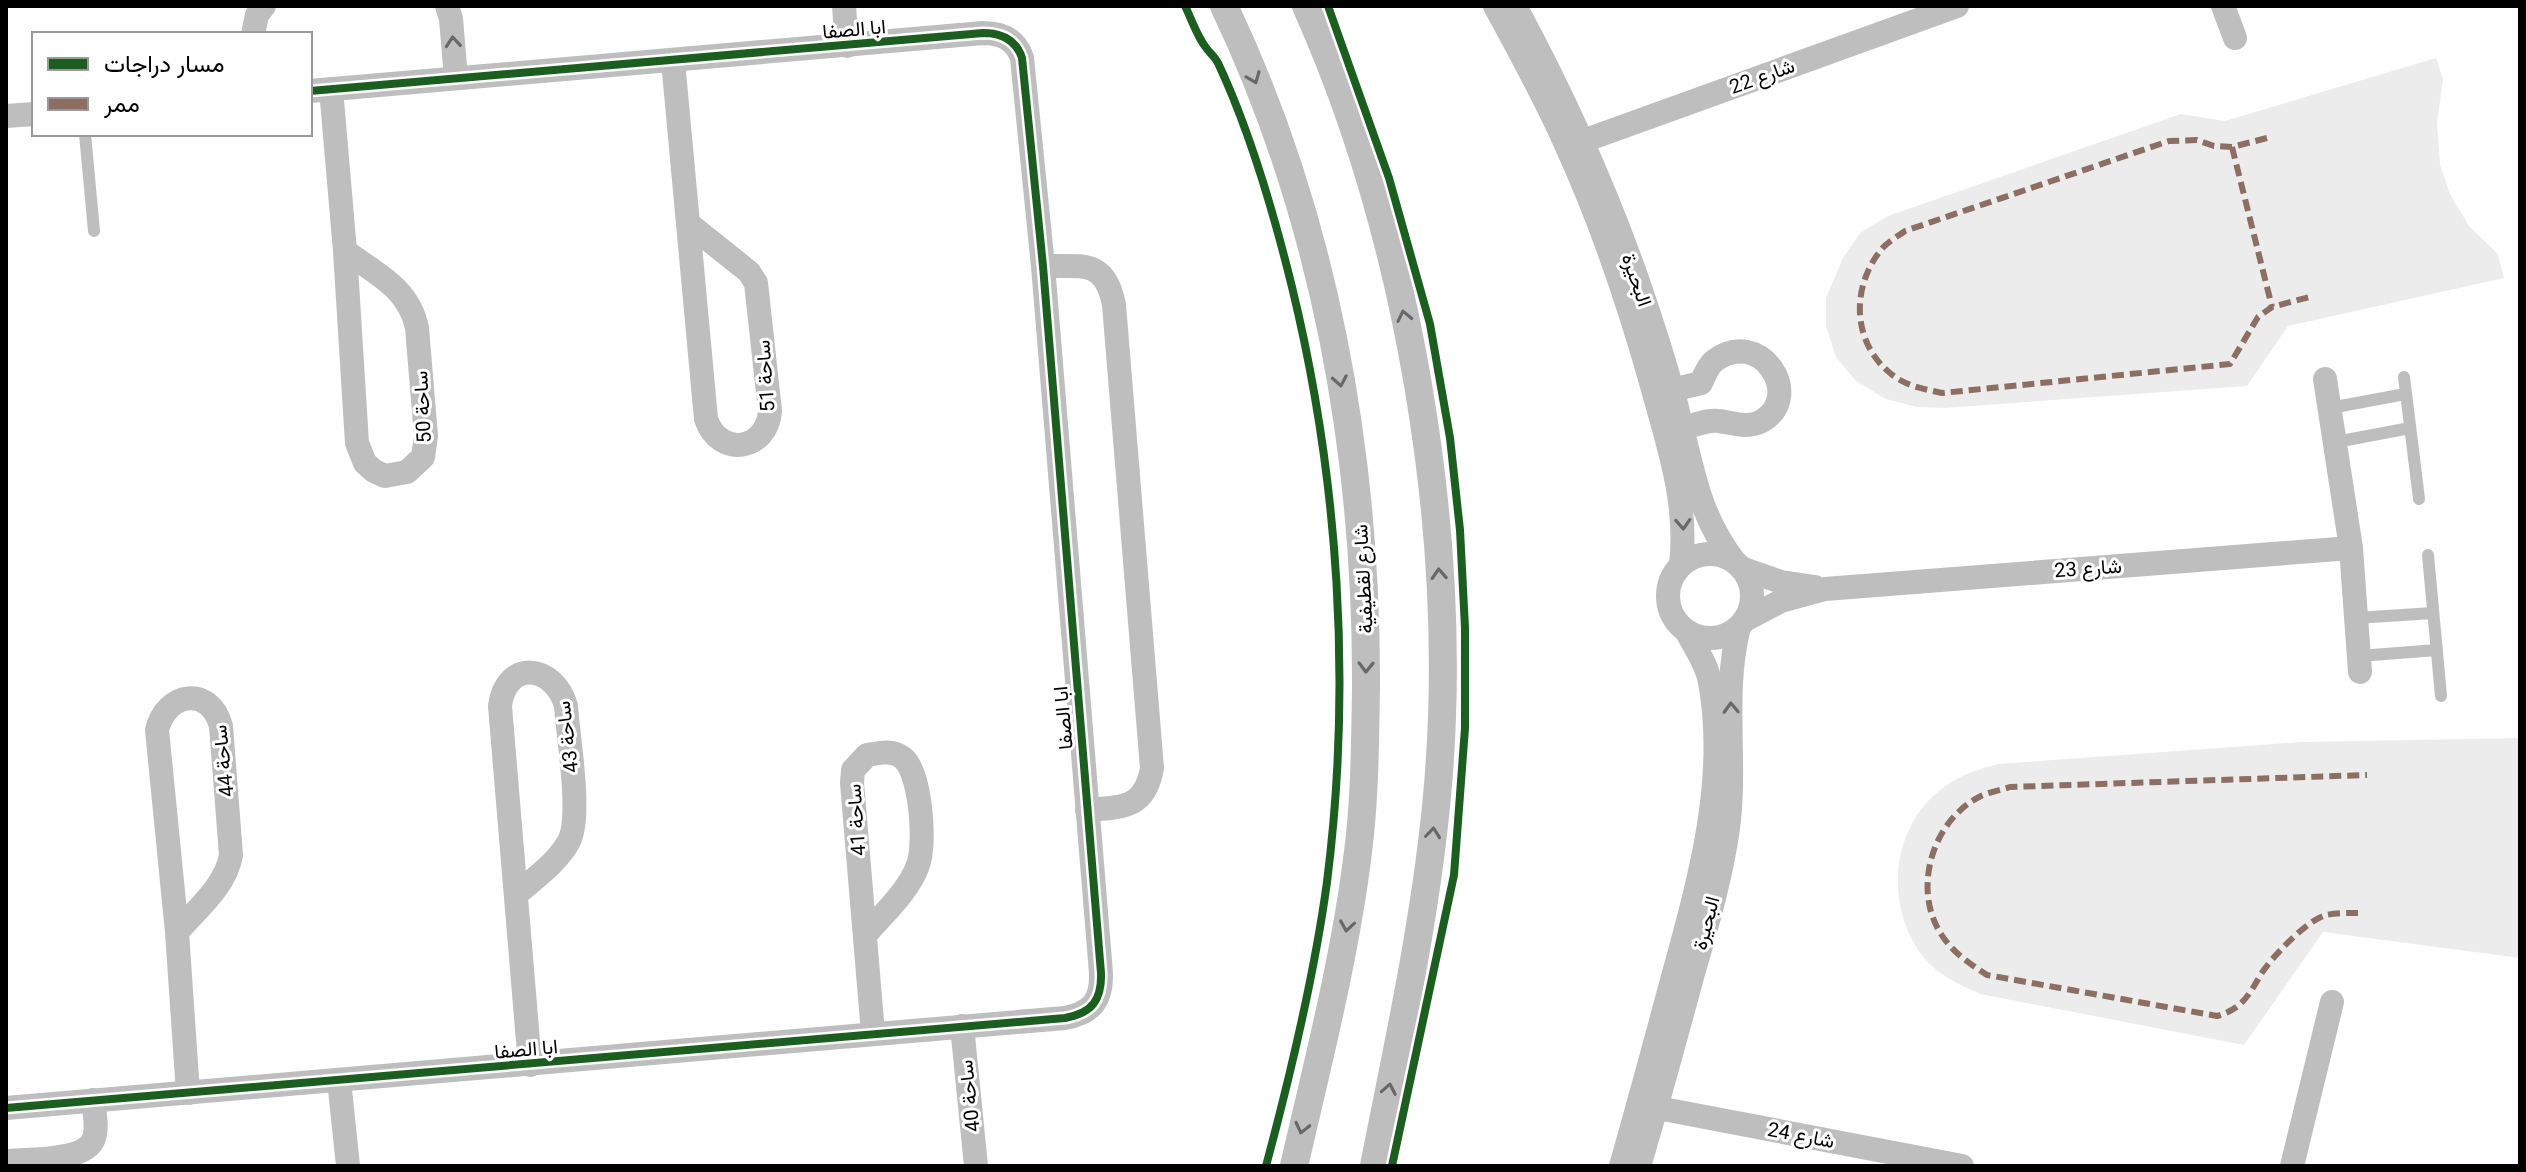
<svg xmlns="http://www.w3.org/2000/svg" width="2526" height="1172" viewBox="0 0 2526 1172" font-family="Roboto,Vazirmatn,sans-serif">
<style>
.green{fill:#ececec}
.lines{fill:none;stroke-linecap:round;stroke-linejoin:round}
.service{stroke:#bebebe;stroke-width:12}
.minor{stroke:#bebebe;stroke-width:24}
.tertiary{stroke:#bebebe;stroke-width:28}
.quiet{stroke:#8d6e63;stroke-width:6;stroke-dasharray:12 6;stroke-linecap:butt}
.cycleway-casing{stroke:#fff;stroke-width:13}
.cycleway{stroke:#1b5e20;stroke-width:8}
.oneway{stroke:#686868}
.labels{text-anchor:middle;stroke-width:6;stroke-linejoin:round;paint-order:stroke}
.street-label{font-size:20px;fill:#000;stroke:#fff}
</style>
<rect width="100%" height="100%" fill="#fff"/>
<g class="green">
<path d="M2436,58L2443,79L2437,123L2440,164L2450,194L2469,226L2498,254L2504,278L2288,326L2247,386L1944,408L1917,407L1886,399L1856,381L1836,357L1826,326V298L1843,258L1860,233L1888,216L2181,114L2225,121Z"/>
<path d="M2520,738V958L2323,932L2244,1045L1980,994C1960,985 1938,975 1924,958C1883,907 1890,823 1947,785C1963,774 1979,769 1998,764L2302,742Z"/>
</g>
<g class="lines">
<g class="service">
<path d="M85,134L94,231"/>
<path d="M2404,377L2419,499"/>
<path d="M2330,408L2405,394"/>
<path d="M2336,442L2410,428"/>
<path d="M2428,555L2441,696"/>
<path d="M2356,618L2433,613"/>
<path d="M2359,656L2437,650"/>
</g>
<g class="minor">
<path d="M447,6L451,19L456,78"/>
<path d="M844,6L847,46"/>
<path d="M1495,6C1520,52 1546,99 1567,147C1603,226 1631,310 1654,393C1670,450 1688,506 1681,565"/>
<path d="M1515,6C1568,104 1611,200 1646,305C1658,342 1670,378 1679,416C1694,473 1698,513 1734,561"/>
<path d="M2223,6L2235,38"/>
<path d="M253,34L257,15L264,6"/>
<path d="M673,61L706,419C719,458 767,451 770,411L756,283L749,272L689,224"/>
<path d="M331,89L345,251L357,443L365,463L374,471L385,476L407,472L423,457L426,436L417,328C409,288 376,274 345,251"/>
<path d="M6,116L34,114"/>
<path d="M1572,145L1957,6"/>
<path d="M1043,266C1082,267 1105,258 1114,305L1152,768C1145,809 1122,807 1087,810"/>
<path d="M2325,379L2351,548L2360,672"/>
<path d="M1672,390L1701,383C1704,376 1708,366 1714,361C1760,326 1805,396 1762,421C1747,429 1734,423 1719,421C1708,419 1693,426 1683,428"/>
<circle cx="1710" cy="596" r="42"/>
<path d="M1741,568L1781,582L1815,587"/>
<path d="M1745,620L1781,601L1825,589L2351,548"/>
<path d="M518,893C535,878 558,862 569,841C582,816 568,737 566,706C554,664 506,659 500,706L530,1065"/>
<path d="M177,932C196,910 226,886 231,855L221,726C210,685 166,692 157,730L177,932L188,1093"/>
<path d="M866,934C883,914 909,891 918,865C926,844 921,773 903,758C892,749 879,753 867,755L853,770L852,783L873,1033"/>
<path d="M962,1026L976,1166"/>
<path d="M339,1080L348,1166"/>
<path d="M1642,1105L1962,1166"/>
<path d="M6,1108L1065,1018C1092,1013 1102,1000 1101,973L1043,266L1022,58C1016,40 1002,33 983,33L310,91"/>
<path d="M6,1161C27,1159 87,1162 94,1138C98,1127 94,1111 93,1100"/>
<path d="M1621,1166C1639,1103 1656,1040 1673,977C1699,881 1728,782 1710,682C1707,664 1695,648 1687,632"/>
<path d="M1639,1166C1658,1103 1675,1040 1692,977C1706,928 1721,879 1728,828C1737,761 1722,693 1739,627"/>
<path d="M2292,1166L2332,1002"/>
</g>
<g class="tertiary">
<path d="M1224,6C1325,218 1367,455 1366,688C1365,743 1365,797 1358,852C1345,958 1318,1062 1294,1166"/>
<path d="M1306,6C1409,236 1459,534 1438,785C1427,914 1399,1039 1374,1166"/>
</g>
<g class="quiet">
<path d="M2267,138L2232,147L2214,146L2197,140L2169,141L1905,231C1897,237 1887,242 1881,250C1851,287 1852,342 1890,373C1905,386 1924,389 1942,393L2230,364L2258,317L2272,307L2313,296"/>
<path d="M2232,147L2272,307"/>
<path d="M2358,913C2348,913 2336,913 2326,915C2307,920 2272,957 2261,974C2249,995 2242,1009 2217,1016L1987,975C1969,963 1953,953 1941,934C1912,889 1932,820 1981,796C1989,792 2001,790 2010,787L2367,775"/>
</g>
<g class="cycleway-casing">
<g id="cycleway">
<path d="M1185,6C1192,20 1197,37 1207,49C1211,54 1215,57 1218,63C1250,131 1274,214 1292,287C1339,480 1352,685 1327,882C1314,977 1291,1073 1266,1166"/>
<path d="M1328,6L1389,178L1430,324L1450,438L1460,530L1465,628V728L1454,875L1392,1166"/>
<path d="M6,1108L1065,1018C1092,1013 1102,1000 1101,973L1043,266L1022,58C1016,40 1002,33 983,33L310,91"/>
</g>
</g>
<use href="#cycleway" class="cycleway"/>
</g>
<defs><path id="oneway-chevron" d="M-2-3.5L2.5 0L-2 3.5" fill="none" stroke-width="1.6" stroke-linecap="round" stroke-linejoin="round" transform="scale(2)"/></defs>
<g class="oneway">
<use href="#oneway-chevron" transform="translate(453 42) rotate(-95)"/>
<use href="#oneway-chevron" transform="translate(1254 78) rotate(68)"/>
<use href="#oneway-chevron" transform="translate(1404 316) rotate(-102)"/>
<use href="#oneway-chevron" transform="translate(1340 381) rotate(80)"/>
<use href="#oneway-chevron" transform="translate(1683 524) rotate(87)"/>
<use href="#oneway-chevron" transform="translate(1439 574) rotate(-93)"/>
<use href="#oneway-chevron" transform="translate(1366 667) rotate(91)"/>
<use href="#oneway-chevron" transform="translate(1731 708) rotate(-92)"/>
<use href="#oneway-chevron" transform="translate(1433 833) rotate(-84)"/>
<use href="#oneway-chevron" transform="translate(1347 926) rotate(99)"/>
<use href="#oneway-chevron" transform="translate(1389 1089) rotate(-79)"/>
<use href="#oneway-chevron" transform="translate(1302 1128) rotate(103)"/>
</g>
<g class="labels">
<g class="street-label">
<text transform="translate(854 29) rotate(-5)" y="7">ابا الصفا</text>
<text transform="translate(1762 76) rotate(-20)" y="7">شارع 22</text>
<text transform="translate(1637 280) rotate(71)" y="7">البحيرة</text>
<text transform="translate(765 376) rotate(-94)" y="7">ساحة 51</text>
<text transform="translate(422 407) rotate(-93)" y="7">ساحة 50</text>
<text transform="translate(2088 568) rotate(-4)" y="7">شارع 23</text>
<text transform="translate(1363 579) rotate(-93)" y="7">شارع لقطيفية</text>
<text transform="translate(1063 718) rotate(-95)" y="7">ابا الصفا</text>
<text transform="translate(567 737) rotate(-97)" y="7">ساحة 43</text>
<text transform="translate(223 761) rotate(-96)" y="7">ساحة 44</text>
<text transform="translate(856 820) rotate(-94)" y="7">ساحة 41</text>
<text transform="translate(1706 923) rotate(-75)" y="7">البحيرة</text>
<text transform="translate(526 1049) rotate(-5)" y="7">ابا الصفا</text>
<text transform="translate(969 1096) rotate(-96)" y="7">ساحة 40</text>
<text transform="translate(1801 1135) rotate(11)" y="7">شارع 24</text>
</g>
</g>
<rect width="2526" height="1172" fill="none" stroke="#000000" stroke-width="16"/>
<rect x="32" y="32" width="280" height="104" fill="#ffffff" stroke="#999999" stroke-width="2"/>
<rect x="48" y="58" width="40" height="12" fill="#1b5e20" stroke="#999999" stroke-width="2"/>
<text x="104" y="72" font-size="24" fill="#000000">مسار دراجات</text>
<rect x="48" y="98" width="40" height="12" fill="#8d6e63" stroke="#999999" stroke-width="2"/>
<text x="104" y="112" font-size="24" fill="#000000">ممر</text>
</svg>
